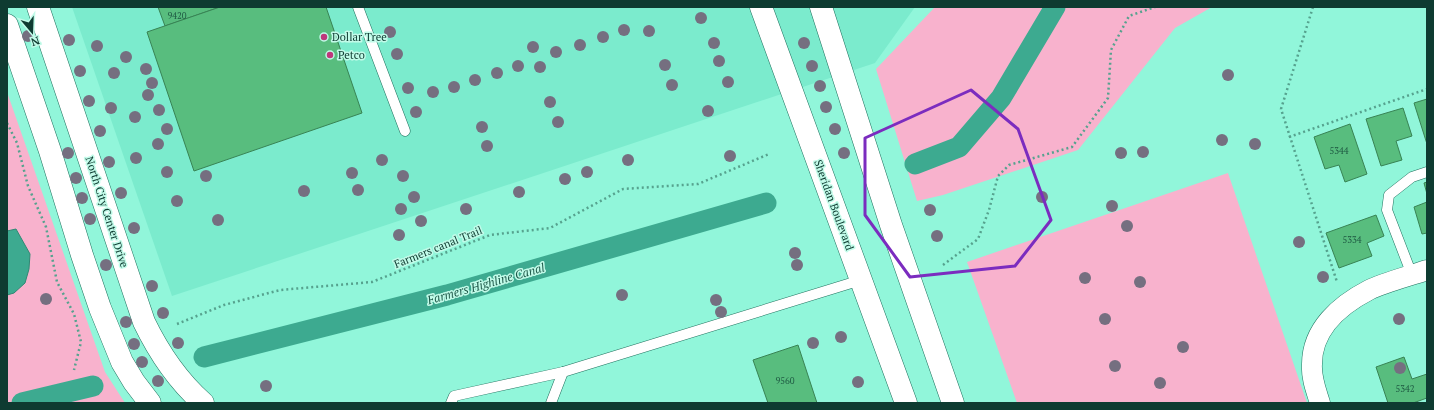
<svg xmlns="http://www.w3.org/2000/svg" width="1434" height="410" viewBox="0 0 1434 410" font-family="'PT Serif',serif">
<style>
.built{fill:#7bebcd}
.green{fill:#f8b2cd}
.water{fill:#3daa90;stroke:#2f8974}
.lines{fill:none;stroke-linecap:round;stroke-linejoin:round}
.canal{stroke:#3daa90;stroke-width:21}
.building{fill:#58bd7e;stroke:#388354}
.lane-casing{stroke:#21725f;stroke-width:11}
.street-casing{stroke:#21725f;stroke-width:21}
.secondary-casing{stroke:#21725f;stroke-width:23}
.primary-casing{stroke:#21725f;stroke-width:23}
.path{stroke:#56a28e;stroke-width:2.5;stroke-dasharray:2 3;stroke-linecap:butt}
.lane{stroke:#fff;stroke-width:10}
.street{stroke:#fff;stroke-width:20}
.secondary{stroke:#fff;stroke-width:22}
.primary{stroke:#fff;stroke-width:22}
.tree{fill:#756f80}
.marked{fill:none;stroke:#7b2cbf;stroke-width:3;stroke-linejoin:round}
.poi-dot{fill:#be387b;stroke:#c2fbe9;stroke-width:1.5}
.labels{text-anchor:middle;stroke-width:3;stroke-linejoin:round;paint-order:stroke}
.number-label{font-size:9px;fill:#205c44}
.poi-label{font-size:11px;fill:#0e3b31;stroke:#c2fbe9;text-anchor:start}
.street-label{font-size:11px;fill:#0e3b31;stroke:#c2fbe9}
.water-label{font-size:12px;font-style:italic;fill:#1d5849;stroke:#c2fbe9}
</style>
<rect width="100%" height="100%" fill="#91f6da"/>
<path class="built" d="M72,7H915L875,63L172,296Z"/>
<g class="green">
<path d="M935,7H1212L1175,28L1078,150L943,195L917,201L876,69Z"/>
<path d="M7,92L105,372L125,403H7Z"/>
<path d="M1228,173L1307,403H1017L967,262Z"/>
</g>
<path class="water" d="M16,229L30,254L29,269L25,283L14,293L7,295V231Z"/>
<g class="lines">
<g class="canal">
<path d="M915,164L959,147L1001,98L1055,7"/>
<path d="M204,357L447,295L766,203"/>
<path d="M22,403L93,386"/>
</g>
</g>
<g class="building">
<path d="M158,7H220L165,26Z"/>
<path d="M220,7H326L362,113L194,171L147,32Z"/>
<path d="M1427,99V144L1414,103Z"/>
<path d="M1403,108L1412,136L1396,141L1402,160L1381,166L1366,119Z"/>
<path d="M1350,124L1367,174L1345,182L1339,165L1325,169L1314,137Z"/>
<path d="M1427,182V194L1424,183Z"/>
<path d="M1427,202V233L1422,234L1414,207Z"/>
<path d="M1376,215L1384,236L1367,243L1372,256L1339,268L1326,233Z"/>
<path d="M798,345L817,403H768L753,360Z"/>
<path d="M1404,357L1412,379L1427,374V398L1413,403H1388L1376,367Z"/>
</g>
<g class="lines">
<g class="lane-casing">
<g id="lane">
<path d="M358,7L405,131"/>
<path d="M1412,275L1387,210L1389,195L1412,177L1427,172"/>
<path d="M451,403L454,396L563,372L861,280"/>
<path d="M551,403L563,372"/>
</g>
</g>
<g class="street-casing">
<path id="street" d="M1320,403C1316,390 1311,378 1312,364C1312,329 1340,305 1369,290C1385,282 1410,276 1427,270"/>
</g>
<g class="secondary-casing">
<g id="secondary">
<path d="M38,7L144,322C159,353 177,380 203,403"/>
<path d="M7,25L50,151L82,255L100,308L122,362L134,382L150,403"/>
</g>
</g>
<g class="primary-casing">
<g id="primary">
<path d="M761,7L906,403"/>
<path d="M821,7L891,225L953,403"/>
</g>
</g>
<g class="path">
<path d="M1313,7L1281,109L1337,282"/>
<path d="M7,123L17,143L28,186L46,227L57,282L74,314L81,342L74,370"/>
<path d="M1289,137L1427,89"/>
<path d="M943,265L978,239L989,210L998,176L1009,165L1072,147L1108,98L1111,50L1129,16L1155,7"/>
<path d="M177,324L224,305L280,290L372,282L490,235L550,228L623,189L698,184L769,154"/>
</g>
<use href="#lane" class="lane"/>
<use href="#street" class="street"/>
<use href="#secondary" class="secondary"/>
<use href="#primary" class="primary"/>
</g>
<g class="tree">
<circle cx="701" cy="18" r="6"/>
<circle cx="624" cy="30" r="6"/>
<circle cx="649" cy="31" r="6"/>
<circle cx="390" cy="32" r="6"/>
<circle cx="28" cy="36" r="6"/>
<circle cx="603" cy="37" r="6"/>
<circle cx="69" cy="40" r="6"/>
<circle cx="714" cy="43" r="6"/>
<circle cx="804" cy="43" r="6"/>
<circle cx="580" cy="45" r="6"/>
<circle cx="97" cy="46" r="6"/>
<circle cx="533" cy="47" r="6"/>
<circle cx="556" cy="52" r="6"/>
<circle cx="397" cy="54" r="6"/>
<circle cx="126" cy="57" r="6"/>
<circle cx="719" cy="61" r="6"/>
<circle cx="665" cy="65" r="6"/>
<circle cx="518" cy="66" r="6"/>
<circle cx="812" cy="66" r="6"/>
<circle cx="540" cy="67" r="6"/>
<circle cx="146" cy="69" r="6"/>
<circle cx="80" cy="71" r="6"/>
<circle cx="114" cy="73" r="6"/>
<circle cx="497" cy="73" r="6"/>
<circle cx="1228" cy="75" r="6"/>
<circle cx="475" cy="80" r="6"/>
<circle cx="728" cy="82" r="6"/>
<circle cx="152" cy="83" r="6"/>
<circle cx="672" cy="85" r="6"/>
<circle cx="820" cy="86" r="6"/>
<circle cx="454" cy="87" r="6"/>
<circle cx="408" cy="88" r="6"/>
<circle cx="433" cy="92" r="6"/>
<circle cx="148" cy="95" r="6"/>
<circle cx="89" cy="101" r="6"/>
<circle cx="550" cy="102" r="6"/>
<circle cx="826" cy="107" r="6"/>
<circle cx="111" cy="108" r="6"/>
<circle cx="159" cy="110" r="6"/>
<circle cx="708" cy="111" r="6"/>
<circle cx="416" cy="112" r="6"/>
<circle cx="135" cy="117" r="6"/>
<circle cx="558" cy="122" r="6"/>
<circle cx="482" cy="127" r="6"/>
<circle cx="167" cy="129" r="6"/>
<circle cx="835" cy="129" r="6"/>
<circle cx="100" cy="131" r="6"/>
<circle cx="1222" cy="140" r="6"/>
<circle cx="158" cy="144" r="6"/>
<circle cx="1255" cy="144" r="6"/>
<circle cx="487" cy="146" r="6"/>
<circle cx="1143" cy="152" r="6"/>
<circle cx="68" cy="153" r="6"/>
<circle cx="844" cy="153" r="6"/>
<circle cx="1121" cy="153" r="6"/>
<circle cx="730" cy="156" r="6"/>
<circle cx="136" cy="158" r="6"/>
<circle cx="382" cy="160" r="6"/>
<circle cx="628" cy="160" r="6"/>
<circle cx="109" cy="162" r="6"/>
<circle cx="167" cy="172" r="6"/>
<circle cx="587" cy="172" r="6"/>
<circle cx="352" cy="173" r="6"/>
<circle cx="206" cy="176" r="6"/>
<circle cx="403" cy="176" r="6"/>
<circle cx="76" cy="178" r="6"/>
<circle cx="565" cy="179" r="6"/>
<circle cx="358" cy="190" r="6"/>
<circle cx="304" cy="191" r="6"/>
<circle cx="519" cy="192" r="6"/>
<circle cx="121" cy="193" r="6"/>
<circle cx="414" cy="197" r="6"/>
<circle cx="1042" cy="197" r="6"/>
<circle cx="82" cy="198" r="6"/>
<circle cx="177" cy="201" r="6"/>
<circle cx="1112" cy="206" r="6"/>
<circle cx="401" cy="209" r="6"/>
<circle cx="466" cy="209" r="6"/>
<circle cx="930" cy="210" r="6"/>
<circle cx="90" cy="219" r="6"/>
<circle cx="218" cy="220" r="6"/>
<circle cx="421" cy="221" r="6"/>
<circle cx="1127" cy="226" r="6"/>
<circle cx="134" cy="228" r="6"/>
<circle cx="399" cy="235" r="6"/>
<circle cx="937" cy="236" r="6"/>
<circle cx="1299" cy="242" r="6"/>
<circle cx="795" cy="253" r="6"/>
<circle cx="106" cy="265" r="6"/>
<circle cx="797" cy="265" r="6"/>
<circle cx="1323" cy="277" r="6"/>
<circle cx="1085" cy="278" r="6"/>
<circle cx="1140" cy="282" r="6"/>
<circle cx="152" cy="286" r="6"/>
<circle cx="622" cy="295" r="6"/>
<circle cx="46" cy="299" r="6"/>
<circle cx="716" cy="300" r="6"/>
<circle cx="721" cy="312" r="6"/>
<circle cx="163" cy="313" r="6"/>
<circle cx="1105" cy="319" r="6"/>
<circle cx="1399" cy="319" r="6"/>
<circle cx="126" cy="322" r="6"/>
<circle cx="841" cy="337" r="6"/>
<circle cx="178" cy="343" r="6"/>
<circle cx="813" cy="343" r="6"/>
<circle cx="134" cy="344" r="6"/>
<circle cx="1183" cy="347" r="6"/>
<circle cx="142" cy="362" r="6"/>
<circle cx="1115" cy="366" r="6"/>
<circle cx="1400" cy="368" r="6"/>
<circle cx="158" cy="381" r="6"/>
<circle cx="858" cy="382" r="6"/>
<circle cx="1160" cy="383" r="6"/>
<circle cx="266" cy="386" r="6"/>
</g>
<path class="marked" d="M971,90L1018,129L1051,220L1015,266L910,277L865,215V138Z"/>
<g class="poi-dot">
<circle cx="324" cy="37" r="4"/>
<circle cx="330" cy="55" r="4"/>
</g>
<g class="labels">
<g class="number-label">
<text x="177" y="19">9420</text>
<text x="1339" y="154">5344</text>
<text x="1352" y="243">5334</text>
<text x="785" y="384">9560</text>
<text x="1405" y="392">5342</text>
</g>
<g class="poi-label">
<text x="332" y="41">Dollar Tree</text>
<text x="338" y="59">Petco</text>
</g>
<g class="street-label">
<text transform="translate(834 205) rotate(70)" y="4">Sheridan Boulevard</text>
<text transform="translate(107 212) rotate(72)" y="4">North City Center Drive</text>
<text transform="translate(438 247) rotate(-22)" y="4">Farmers canal Trail</text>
</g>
<g class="water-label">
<text transform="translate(486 284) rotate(-16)" y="4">Farmers Highline Canal</text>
</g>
</g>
<rect width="1434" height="410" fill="none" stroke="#0e3b31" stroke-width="16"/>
<g transform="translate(32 32) rotate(161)" stroke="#c2fbe9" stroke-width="3" paint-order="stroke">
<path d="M0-3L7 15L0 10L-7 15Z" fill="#0e3b31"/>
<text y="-6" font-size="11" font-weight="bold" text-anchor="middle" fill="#0e3b31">N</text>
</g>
</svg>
